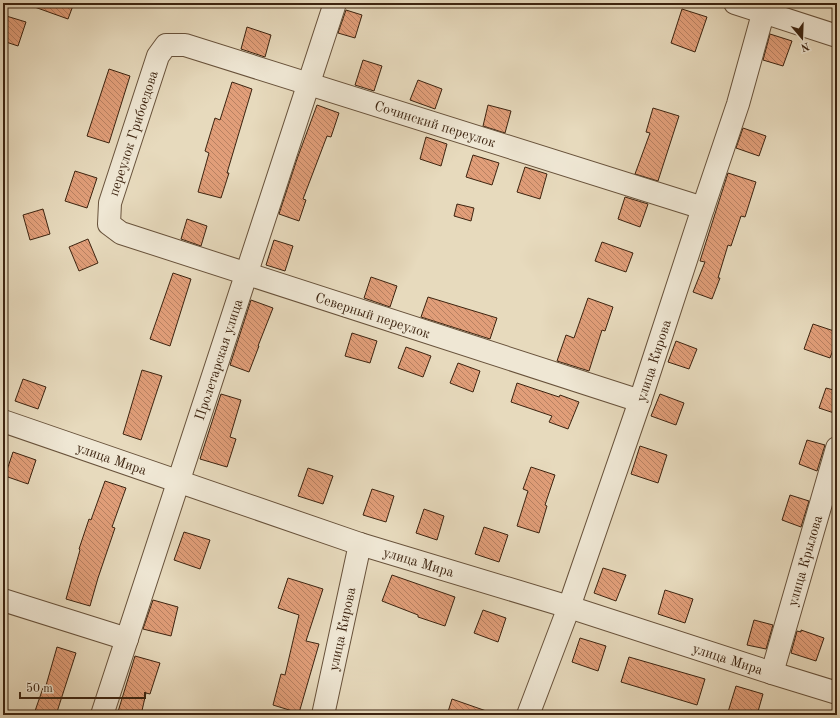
<svg xmlns="http://www.w3.org/2000/svg" width="840" height="718" viewBox="0 0 840 718" font-family="'Old Standard TT',serif">
<style>
.building{fill:url(#building-back-hatch);stroke:#3d2410}
.lines{fill:none;stroke-linecap:round;stroke-linejoin:round}
.minor-casing{stroke:#68523b;stroke-width:24}
.minor{stroke:#efe7d4;stroke-width:22}
.labels{text-anchor:middle;stroke-width:4;stroke-linejoin:round;paint-order:stroke}
.street-label{font-size:14px;fill:#3d2410;stroke:#efe7d4}
</style>
<defs>
<pattern id="building-back-hatch" width="6" height="6" patternUnits="userSpaceOnUse"><rect width="6" height="6" fill="#e19e79"/><path d="M-1 5l2 2M0 0l6 6M5-1l2 2" fill="none" stroke="#b88162"/></pattern>
</defs>
<rect width="100%" height="100%" fill="#e7dabd"/>
<filter id="stains"><feTurbulence type="fractalNoise" baseFrequency=".005" numOctaves="4"/><feColorMatrix values="0 0 0 0 .2 0 0 0 0 .09 0 0 0 0 .02 0 0 0 .5 -.17"/></filter>
<radialGradient id="worn" r=".72"><stop offset=".6" stop-color="#630" stop-opacity="0"/><stop offset="1" stop-color="#630" stop-opacity=".3"/></radialGradient>
<g class="building">
<path d="M29,3H74L68,19L29,5Z"/>
<path d="M682,9L707,17L695,52L671,43Z"/>
<path d="M346,10L362,15L355,38L338,33Z"/>
<path d="M3,15L26,22L18,46L3,41Z"/>
<path d="M247,27L271,35L265,57L241,49Z"/>
<path d="M770,34L792,41L783,66L763,60Z"/>
<path d="M363,60L382,66L374,91L355,85Z"/>
<path d="M109,69L130,76L109,143L87,136Z"/>
<path d="M418,80L442,89L435,109L410,100Z"/>
<path d="M232,82L252,89L227,173H229L221,198L198,192L209,153L205,151L215,118L220,120Z"/>
<path d="M317,105L339,113L331,137L327,136L303,199L306,200L299,221L279,214L297,159Z"/>
<path d="M488,105L511,111L505,133L483,126Z"/>
<path d="M653,108L679,116L658,181L635,174L650,133L646,132Z"/>
<path d="M743,128L766,136L759,156L736,148Z"/>
<path d="M426,137L447,144L441,166L420,159Z"/>
<path d="M473,155L499,163L492,185L466,177Z"/>
<path d="M525,167L547,174L540,199L517,192Z"/>
<path d="M75,171L97,178L87,208L65,201Z"/>
<path d="M728,173L756,182L745,217L741,216L731,246L728,245L718,278H720L712,299L693,292L705,262L700,261Z"/>
<path d="M625,197L648,204L640,227L618,219Z"/>
<path d="M457,204L474,208L471,221L454,216Z"/>
<path d="M43,209L50,234L30,240L23,215Z"/>
<path d="M187,219L207,226L201,246L181,239Z"/>
<path d="M88,239L98,263L79,271L69,247Z"/>
<path d="M274,240L293,246L285,271L266,265Z"/>
<path d="M602,242L633,253L626,272L595,261Z"/>
<path d="M173,273L191,279L170,346L150,339Z"/>
<path d="M371,277L397,286L390,307L364,298Z"/>
<path d="M428,297L497,318L490,339L421,317Z"/>
<path d="M588,298L613,307L605,331L602,330L589,371L557,361L566,335L574,338Z"/>
<path d="M251,300L273,308L258,346H259L249,372L230,365Z"/>
<path d="M813,324L837,332V339L830,358L804,349Z"/>
<path d="M352,333L377,341L370,363L345,356Z"/>
<path d="M676,341L697,349L689,369L668,362Z"/>
<path d="M406,347L431,356L423,377L398,368Z"/>
<path d="M458,363L480,371L473,392L450,383Z"/>
<path d="M142,370L162,376L141,440L123,434Z"/>
<path d="M23,379L46,387L38,409L15,401Z"/>
<path d="M517,383L559,397L560,395L579,402L568,429L549,422L552,416L511,402Z"/>
<path d="M826,388L837,391V414L819,408Z"/>
<path d="M221,394L241,400L230,437L236,439L227,467L200,459Z"/>
<path d="M660,394L684,403L676,425L651,416Z"/>
<path d="M807,440L825,445L817,471L799,464Z"/>
<path d="M640,446L667,455L658,483L631,474Z"/>
<path d="M13,452L36,460L28,484L5,476Z"/>
<path d="M531,467L555,475L545,505L547,506L539,533L517,526L528,491L523,489Z"/>
<path d="M308,468L333,476L323,504L298,496Z"/>
<path d="M105,481L126,488L112,527L115,528L98,578L90,606L66,599L80,550L79,549L89,519L91,520Z"/>
<path d="M372,489L394,496L386,522L363,515Z"/>
<path d="M790,495L809,501L801,527L782,520Z"/>
<path d="M424,509L444,516L437,540L416,533Z"/>
<path d="M484,527L508,535L499,562L475,554Z"/>
<path d="M184,532L210,540L200,569L174,560Z"/>
<path d="M603,568L626,575L616,601L594,593Z"/>
<path d="M392,575L455,597L445,626L418,617V615L382,601Z"/>
<path d="M288,578L323,589L306,641L319,644L299,713L273,705L281,674L285,675L299,615L278,608Z"/>
<path d="M665,590L693,599L685,623L658,614Z"/>
<path d="M153,600L178,607L171,636L143,629Z"/>
<path d="M483,610L506,618L498,642L474,633Z"/>
<path d="M754,620L773,625L766,649L747,645Z"/>
<path d="M801,630L824,638L816,661L791,653L797,631L801,632Z"/>
<path d="M580,638L606,646L598,671L572,662Z"/>
<path d="M57,647L76,653L56,715H48L35,711L43,688L45,689Z"/>
<path d="M135,656L160,663L150,694L146,693L141,715H117Z"/>
<path d="M629,657L705,679L697,705L621,682Z"/>
<path d="M736,686L763,694L757,715H738L728,712Z"/>
<path d="M452,699L492,713V715H447Z"/>
</g>
<g class="lines">
<g class="minor-casing">
<g id="minor">
<path d="M735,3L837,36"/>
<path id="s1" d="M640,401L121,233L109,224L110,203L158,56L166,45H185L703,208"/>
<path id="s2" d="M3,421L360,544L569,607L772,673L837,693"/>
<path d="M3,600L127,639"/>
<path id="s3" d="M772,673L837,448"/>
<path id="s4" d="M102,715L335,3"/>
<path id="s5" d="M323,715L360,544"/>
<path id="s6" d="M528,715L569,607L640,401L703,208L738,104L766,3"/>
</g>
</g>
<use href="#minor" class="minor"/>
</g>
<g class="labels">
<g class="street-label">
<text dy="5" stroke="none"><textPath href="#s1" startOffset="1031">Сочинский переулок</textPath></text>
<text dy="5" stroke="none"><textPath href="#s1" startOffset="655">переулок Грибоедова</textPath></text>
<text transform="translate(373 315) rotate(18)" y="5">Северный переулок</text>
<text dy="5" stroke="none"><textPath href="#s4" startOffset="374">Пролетарская улица</textPath></text>
<text dy="5" stroke="none"><textPath href="#s6" startOffset="376">улица Кирова</textPath></text>
<text dy="5" stroke="none"><textPath href="#s2" startOffset="115">улица Мира</textPath></text>
<text dy="5" stroke="none"><textPath href="#s3" startOffset="117">улица Крылова</textPath></text>
<text dy="5" stroke="none"><textPath href="#s2" startOffset="439">улица Мира</textPath></text>
<text dy="5" stroke="none"><textPath href="#s5" startOffset="88">улица Кирова</textPath></text>
<text dy="5" stroke="none"><textPath href="#s2" startOffset="763">улица Мира</textPath></text>
</g>
</g>
<rect width="840" height="718" fill="none" stroke="#e7dabd" stroke-width="16"/>
<rect x="4" y="4" width="832" height="710" fill="none" stroke="#3d2410" stroke-width="2"/>
<rect x="8" y="8" width="824" height="702" fill="none" stroke="#3d2410"/>
<g transform="translate(802 38) rotate(161)" stroke="#efe7d4" stroke-width="3" paint-order="stroke">
<path d="M0-3L7 15L0 10L-7 15Z" fill="#3d2410"/>
<text y="-6" font-size="11" font-weight="bold" text-anchor="middle" fill="#3d2410">N</text>
</g>
<path d="M20 692v6h125v-6" fill="none" stroke="#3d2410" stroke-width="2"/>
<text x="26" y="692" font-size="12" fill="#3d2410" stroke="#efe7d4" stroke-width="3" paint-order="stroke">50 m</text>
<rect width="100%" height="100%" filter="url(#stains)"/>
<rect width="100%" height="100%" fill="url(#worn)"/>
</svg>
